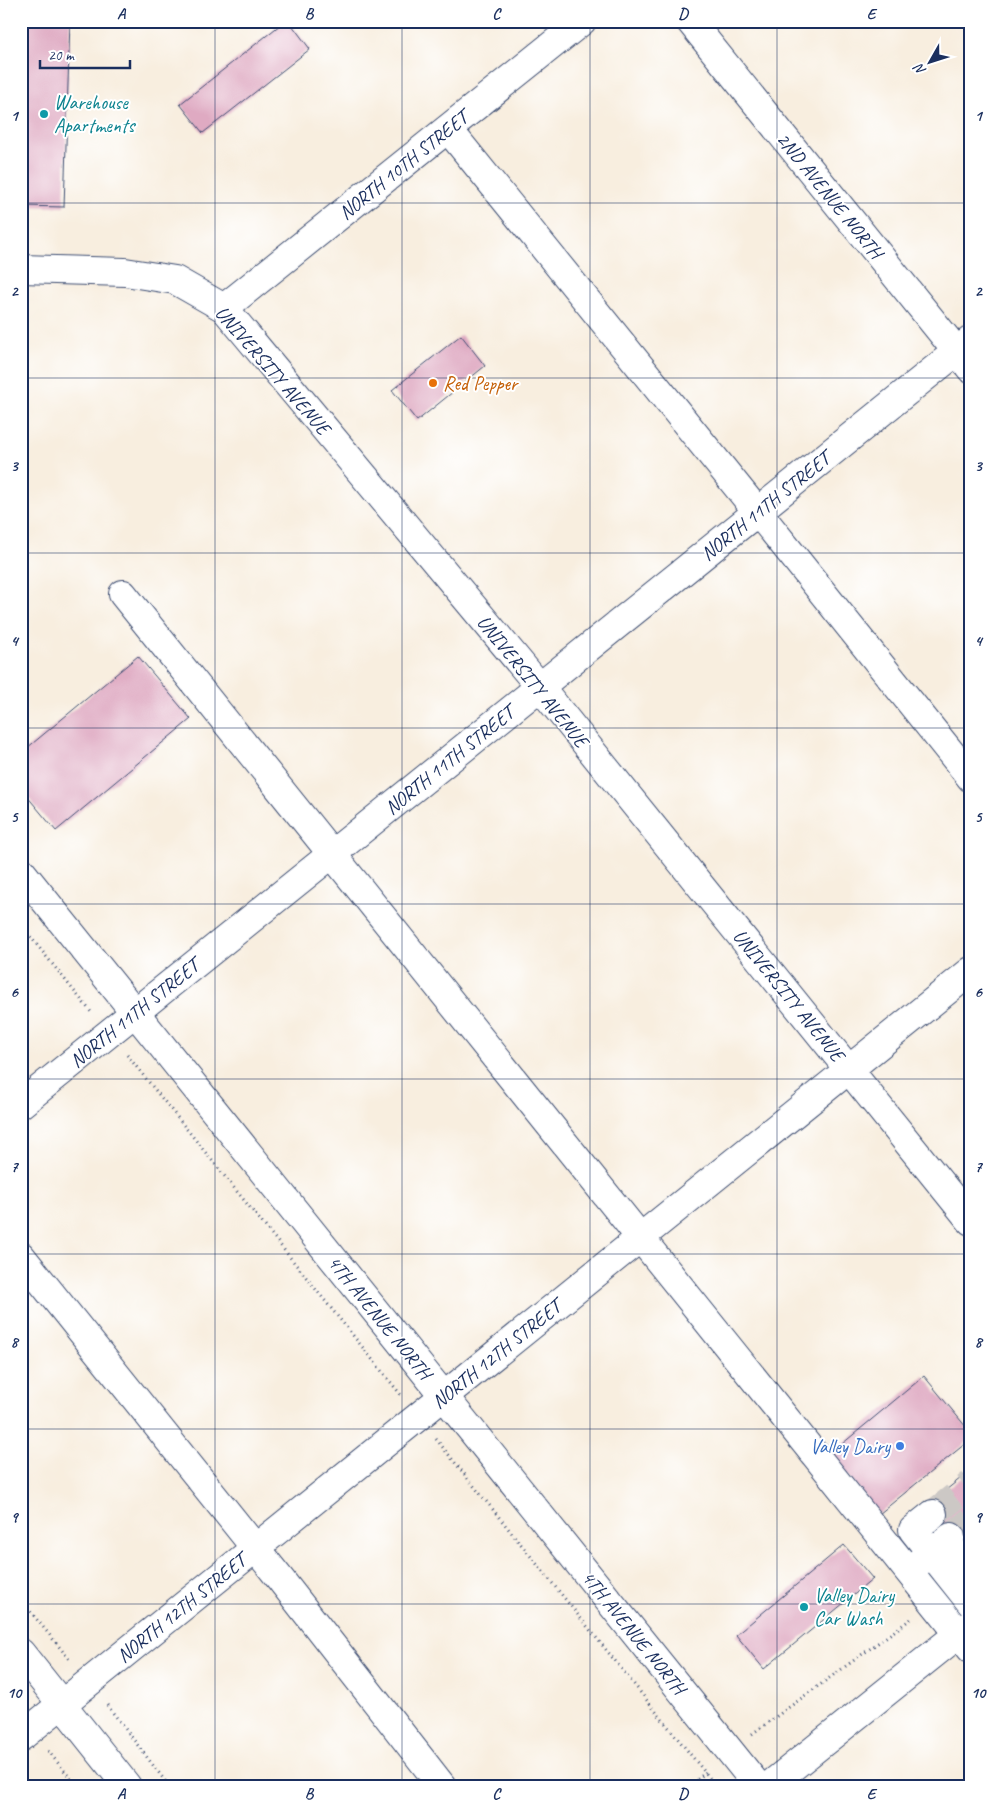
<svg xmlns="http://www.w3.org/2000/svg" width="992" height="1807" viewBox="0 0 992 1807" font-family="Caveat,sans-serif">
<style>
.building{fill:#dfaac2}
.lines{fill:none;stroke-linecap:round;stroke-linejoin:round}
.minor-tunnel{stroke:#ccc8c5;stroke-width:28;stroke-dasharray:28 14;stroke-linecap:butt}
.minor-casing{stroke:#3c4c71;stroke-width:30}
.major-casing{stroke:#3c4c71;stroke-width:30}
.path{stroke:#3c4c71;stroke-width:3;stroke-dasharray:1 4;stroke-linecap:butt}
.minor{stroke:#fff;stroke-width:28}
.major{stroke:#fff;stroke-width:28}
.grid{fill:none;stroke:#1b2f5e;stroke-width:1;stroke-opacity:0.55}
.culture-dot{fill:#0f9aa8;stroke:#fff;stroke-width:2}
.food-dot{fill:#e8710a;stroke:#fff;stroke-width:2}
.shop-dot{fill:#3f7fe0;stroke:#fff;stroke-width:2}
.labels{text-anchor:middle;stroke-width:4;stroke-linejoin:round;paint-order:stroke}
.culture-label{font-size:20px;fill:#0d838f;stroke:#fff;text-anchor:start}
.street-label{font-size:20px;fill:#1b2f5e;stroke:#fff}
.food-label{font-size:20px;fill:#c56008;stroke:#fff;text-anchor:start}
.shop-label{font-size:20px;fill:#366cbe;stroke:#fff;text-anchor:end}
.neatline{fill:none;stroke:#1b2f5e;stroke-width:2}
.grid-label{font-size:16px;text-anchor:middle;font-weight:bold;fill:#1b2f5e}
</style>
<rect width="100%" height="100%" fill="#fff"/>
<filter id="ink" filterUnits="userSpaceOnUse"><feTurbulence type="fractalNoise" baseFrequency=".02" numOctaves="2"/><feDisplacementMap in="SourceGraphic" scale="10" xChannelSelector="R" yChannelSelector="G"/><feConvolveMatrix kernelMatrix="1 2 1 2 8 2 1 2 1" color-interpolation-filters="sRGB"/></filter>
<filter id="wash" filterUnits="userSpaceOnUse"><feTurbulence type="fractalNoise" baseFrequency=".0096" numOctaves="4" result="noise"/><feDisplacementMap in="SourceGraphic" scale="20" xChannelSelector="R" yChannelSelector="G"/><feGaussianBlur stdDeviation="1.12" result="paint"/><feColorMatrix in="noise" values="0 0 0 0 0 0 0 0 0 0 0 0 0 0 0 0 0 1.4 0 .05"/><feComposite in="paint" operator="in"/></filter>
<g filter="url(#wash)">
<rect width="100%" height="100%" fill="#f8eedf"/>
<g id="blocks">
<g class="building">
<path d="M21,21H70L64,207L21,206Z"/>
<path d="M285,21H289L310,49L203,133L180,104Z"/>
<path d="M461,335L485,366L417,421L392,390Z"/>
<path d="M138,656L191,719L56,831L21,789V753Z"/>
<path d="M924,1376L971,1433V1439L879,1514L830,1454Z"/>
<path d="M971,1470V1561L926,1506Z"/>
<path d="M844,1545L873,1579L764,1669L736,1635Z"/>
</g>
</g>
</g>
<g filter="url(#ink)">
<use href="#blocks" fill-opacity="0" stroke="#3c4c71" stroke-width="1"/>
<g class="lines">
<g class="minor-tunnel">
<path d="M933,1514L971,1484"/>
<path d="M951,1537L971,1521"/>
</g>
<g class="minor-casing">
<g id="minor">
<path d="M690,21L971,369"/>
<path d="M448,129L782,542L971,778"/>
<path d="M21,269L125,272L175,280L224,308L540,687L971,1221"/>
<path d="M224,308L582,21"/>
<path d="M123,594L971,1649"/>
<path d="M21,871L758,1786"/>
<path d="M21,1104L971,340"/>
<path d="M21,1256L281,1580L442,1786"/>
<path d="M933,1514L913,1530L971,1603"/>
<path d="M917,1564L951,1537"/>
<path d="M946,1571L967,1555"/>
<path d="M21,1653L127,1786"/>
<path d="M21,1737L971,971"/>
</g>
</g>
<g class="major-casing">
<path id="major" d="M769,1786L971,1624"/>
</g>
<g class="path">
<path d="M21,925L91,1012"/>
<path d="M127,1055L401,1395"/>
<path d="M436,1439L716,1786"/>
<path d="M21,1600L70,1660"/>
<path d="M107,1705L169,1786"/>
<path d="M752,1734L911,1619"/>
<path d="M48,1751L77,1786"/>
<path d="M690,1786L707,1771"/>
</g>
<use href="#minor" class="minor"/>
<use href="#major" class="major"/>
</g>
</g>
<path class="grid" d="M215,21V1786M402,21V1786M590,21V1786M777,21V1786M21,203H971M21,378H971M21,553H971M21,728H971M21,904H971M21,1079H971M21,1254H971M21,1429H971M21,1604H971"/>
<g class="culture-dot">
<circle cx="44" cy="114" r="5"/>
<circle cx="804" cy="1607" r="5"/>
</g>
<circle class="food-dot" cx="433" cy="383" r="5"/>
<circle class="shop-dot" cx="900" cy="1446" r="5"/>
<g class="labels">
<g class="culture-label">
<text x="54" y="109">Warehouse<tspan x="54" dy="23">Apartments</tspan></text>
<text x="814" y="1602">Valley Dairy<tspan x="814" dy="23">Car Wash</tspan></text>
</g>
<g class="street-label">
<text transform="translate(403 165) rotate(-39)" y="7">NORTH 10TH STREET</text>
<text transform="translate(830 195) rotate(51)" y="7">2ND AVENUE NORTH</text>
<text transform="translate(273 370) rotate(49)" y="7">UNIVERSITY AVENUE</text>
<text transform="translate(765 506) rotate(-39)" y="7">NORTH 11TH STREET</text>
<text transform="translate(533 681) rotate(51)" y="7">UNIVERSITY AVENUE</text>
<text transform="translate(449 760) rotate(-39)" y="7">NORTH 11TH STREET</text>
<text transform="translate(789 995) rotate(51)" y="7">UNIVERSITY AVENUE</text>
<text transform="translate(134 1013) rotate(-39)" y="7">NORTH 11TH STREET</text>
<text transform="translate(380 1317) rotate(51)" y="7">4TH AVENUE NORTH</text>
<text transform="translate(496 1354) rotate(-39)" y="7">NORTH 12TH STREET</text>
<text transform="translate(181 1608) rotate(-39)" y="7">NORTH 12TH STREET</text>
<text transform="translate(634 1632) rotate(51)" y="7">4TH AVENUE NORTH</text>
</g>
<g class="food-label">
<text x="443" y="390">Red Pepper</text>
</g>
<g class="shop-label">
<text x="890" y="1453">Valley Dairy</text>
</g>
</g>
<rect width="992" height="1807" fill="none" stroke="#fff" stroke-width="55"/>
<g transform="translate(930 62) rotate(231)" stroke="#ffffff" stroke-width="4" paint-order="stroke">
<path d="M0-4L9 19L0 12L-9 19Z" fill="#1b2f5e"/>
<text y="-8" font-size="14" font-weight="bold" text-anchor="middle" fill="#1b2f5e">N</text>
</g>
<path d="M40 60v8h90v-8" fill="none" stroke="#1b2f5e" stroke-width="2.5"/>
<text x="48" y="60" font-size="15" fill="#1b2f5e" stroke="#ffffff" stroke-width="4" paint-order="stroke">20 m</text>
<rect x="28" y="28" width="936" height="1752" class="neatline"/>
<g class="grid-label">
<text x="121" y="19">A</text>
<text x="309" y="19">B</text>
<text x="496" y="19">C</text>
<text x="683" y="19">D</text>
<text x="871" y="19">E</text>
<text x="14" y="121">1</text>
<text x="978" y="121">1</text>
<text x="14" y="296">2</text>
<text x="978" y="296">2</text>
<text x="14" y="471">3</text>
<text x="978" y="471">3</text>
<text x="14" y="646">4</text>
<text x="978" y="646">4</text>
<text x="14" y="822">5</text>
<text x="978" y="822">5</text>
<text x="14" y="997">6</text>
<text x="978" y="997">6</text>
<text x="14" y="1172">7</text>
<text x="978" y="1172">7</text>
<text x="14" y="1347">8</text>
<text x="978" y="1347">8</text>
<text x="14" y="1522">9</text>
<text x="978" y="1522">9</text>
<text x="14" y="1698">10</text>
<text x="978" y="1698">10</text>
<text x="121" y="1799">A</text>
<text x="309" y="1799">B</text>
<text x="496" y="1799">C</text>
<text x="683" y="1799">D</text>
<text x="871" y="1799">E</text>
</g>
</svg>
